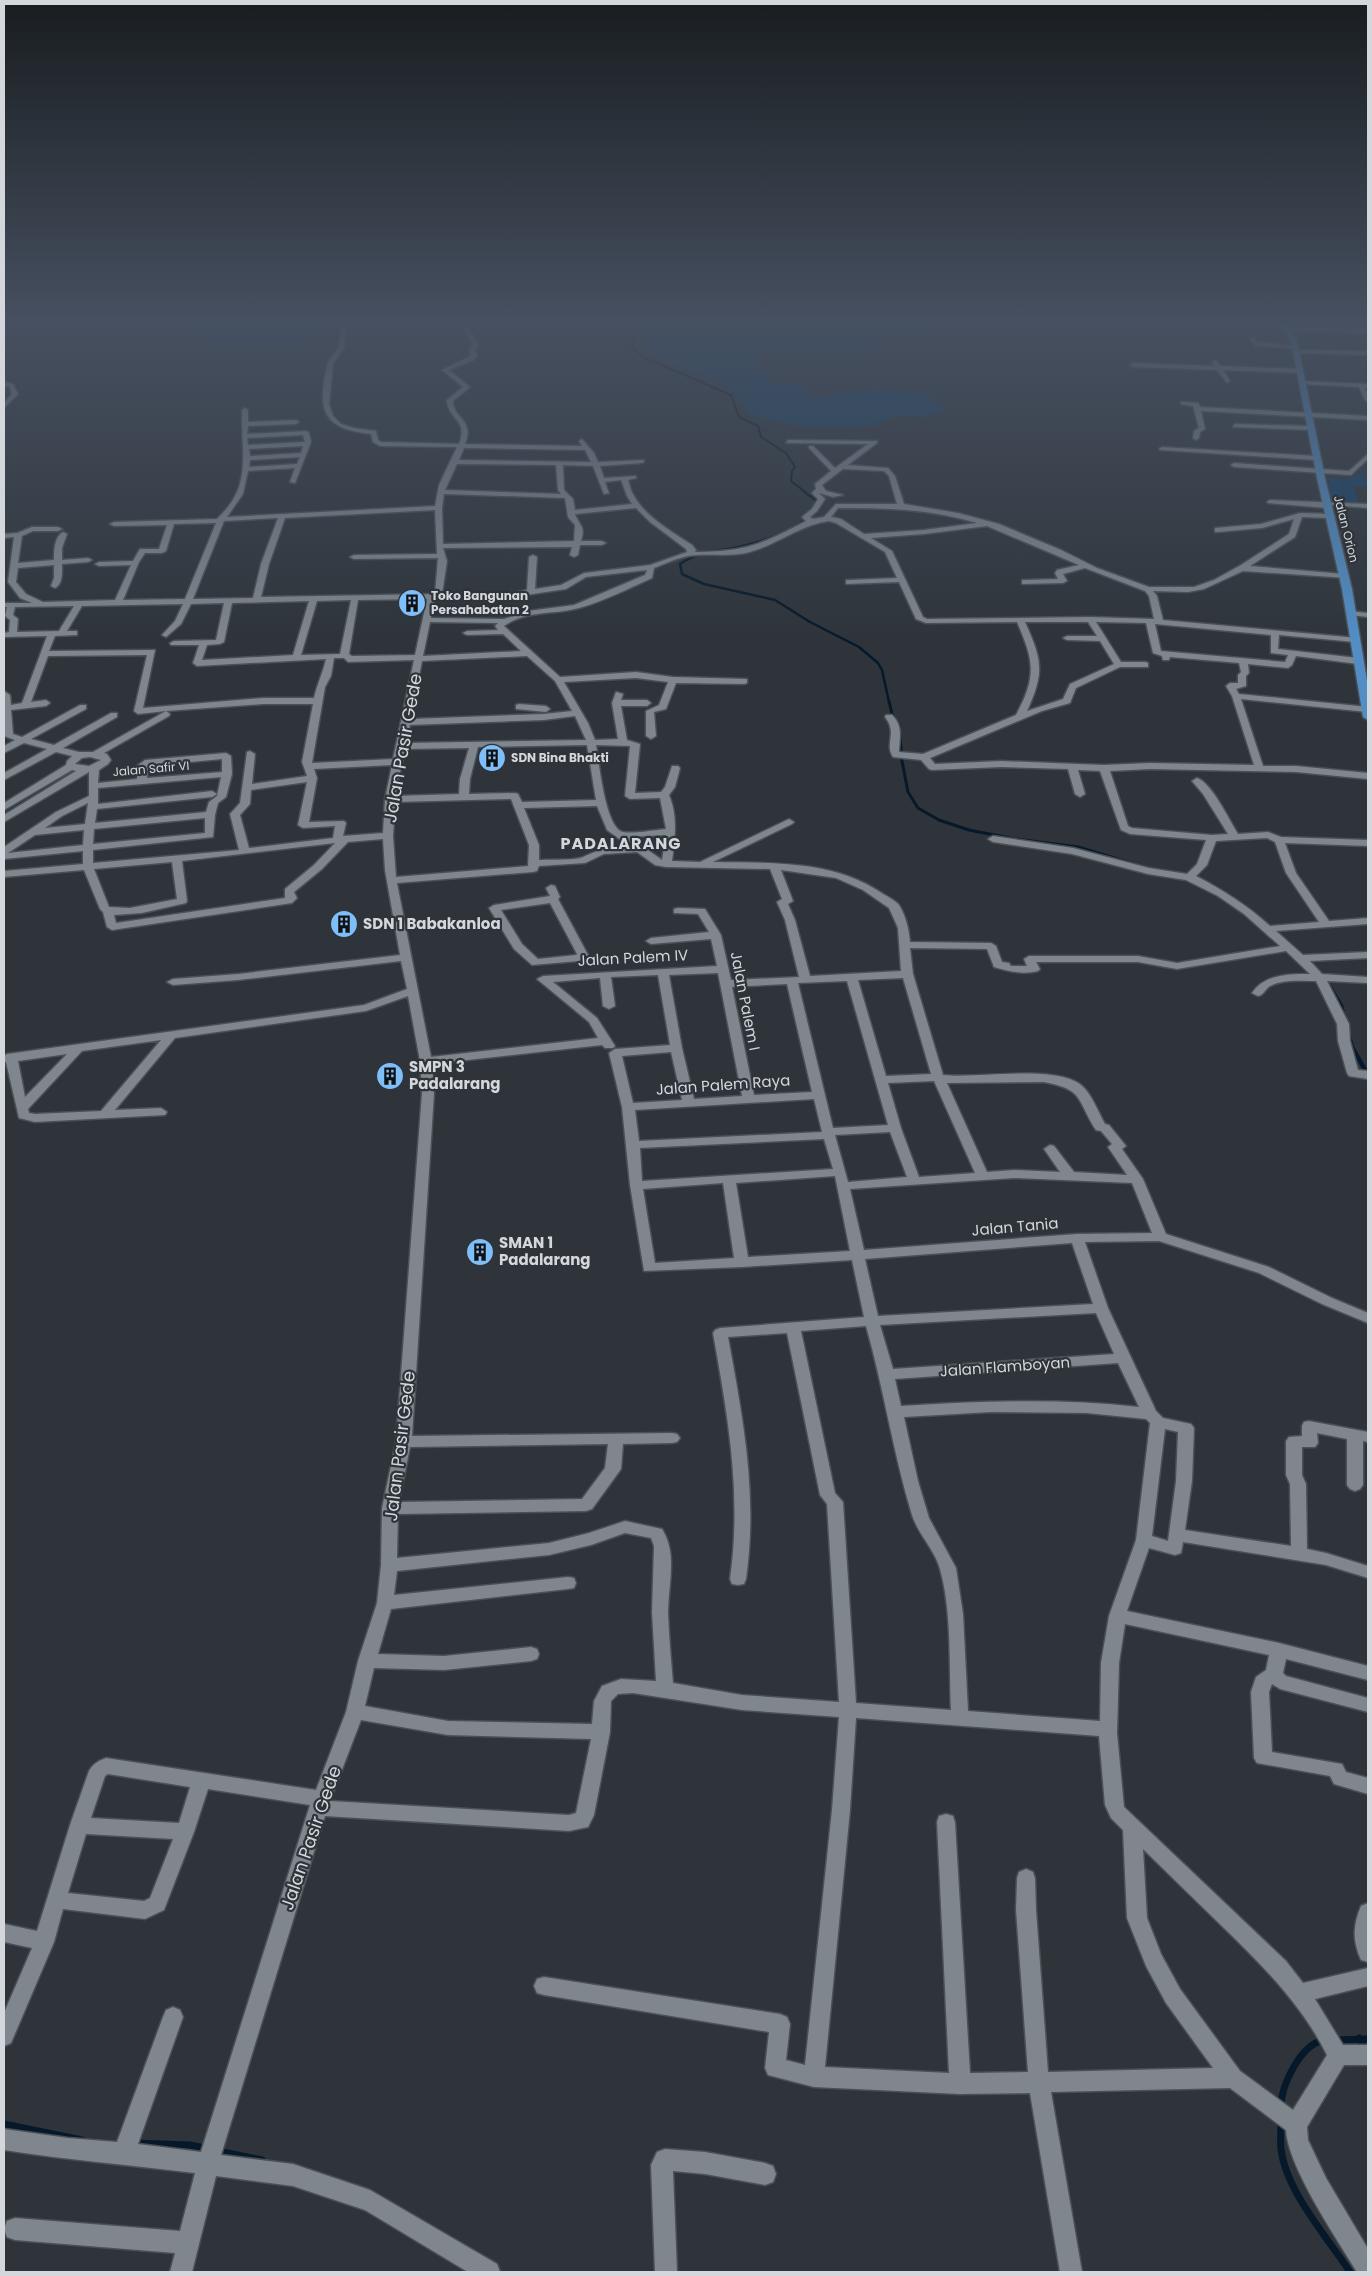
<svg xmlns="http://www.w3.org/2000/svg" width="1372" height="2276" viewBox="0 0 1372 2276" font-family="Poppins,sans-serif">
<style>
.green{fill:#164165}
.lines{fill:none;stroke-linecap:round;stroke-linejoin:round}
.stream-far4{stroke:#06192a;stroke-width:2}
.stream-far3{stroke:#06192a;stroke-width:2.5}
.stream-far2{stroke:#06192a;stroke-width:3}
.stream-far1{stroke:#06192a;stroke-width:4.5}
.stream{stroke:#06192a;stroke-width:7}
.street-casing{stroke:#4b5055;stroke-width:3}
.highway-casing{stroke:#4b5055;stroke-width:3}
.street{fill:#7f868d;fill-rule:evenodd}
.highway{fill:#528ec5;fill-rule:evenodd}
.labels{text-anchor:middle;stroke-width:4.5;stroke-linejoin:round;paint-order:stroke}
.far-street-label{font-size:12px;fill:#d4d7db;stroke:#2e343a}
.far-poi-label{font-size:12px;font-weight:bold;fill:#d4d7db;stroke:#2e343a;text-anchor:start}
.poi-label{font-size:15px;font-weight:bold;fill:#d4d7db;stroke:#2e343a;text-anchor:start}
.street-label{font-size:15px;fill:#d4d7db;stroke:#2e343a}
.far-district-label{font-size:16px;font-weight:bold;letter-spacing:1px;fill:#d4d7db;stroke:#2e343a}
.near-street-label{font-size:18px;fill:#d4d7db;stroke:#2e343a}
</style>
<rect width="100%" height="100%" fill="#2e343a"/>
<g class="green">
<path d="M186,323H324L303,347H263L203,340L188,328Z"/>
<path d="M638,323H924L928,328L898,331L883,337L872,354H755L772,383L803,385L810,399C829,398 838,393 855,390C879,386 903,390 926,392L945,411L928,417L895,416L873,426L815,428L784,424L747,413C741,384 704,377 680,367C674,364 666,363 662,359C650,350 647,335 638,323Z"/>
<path d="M1365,471L1364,478L1368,479V487L1353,486L1359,503L1331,502L1329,478L1346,479Z"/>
</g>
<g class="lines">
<path class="stream-far4" d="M629,323V330L636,340L631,346L643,357L731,395L739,417L758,426L761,437L786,453L795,467L792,471L791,481L804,491"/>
<path class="stream-far3" d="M802,490L821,504C805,528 766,541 739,547C715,552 703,549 680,564L682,574L704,584L775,600L810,622L859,647L878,663L882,670L889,702"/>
<g class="stream-far2">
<path d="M889,701L892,714L899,726L902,761L908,792L918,808L939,820L969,830L1015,839L1078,847L1147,868"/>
<path d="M1159,870L1188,875"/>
<path d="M1214,886L1230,896"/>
</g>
<g class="stream-far1">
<path d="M1326,981L1341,1006L1343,1014"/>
<path d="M1348,1033L1352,1047L1368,1075"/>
</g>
<g class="stream">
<path d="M1359,2038L1368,2054"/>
<path d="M1335,2040L1368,2039"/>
<path d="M1281,2107C1281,2085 1301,2044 1324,2040"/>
<path d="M1281,2122C1281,2131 1280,2140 1281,2149C1286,2191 1327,2237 1350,2272"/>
<path d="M4,2124L82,2140"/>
<path d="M134,2143L190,2145L205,2148"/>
<path d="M218,2151L262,2160"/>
</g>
<g class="street-casing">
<g id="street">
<path d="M341,323H347L344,348L333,364L329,404L333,416L341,424L354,428L376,431L378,440L381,442L459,444C469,419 447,419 447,400L463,387L442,370L471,356L469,349L473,345L460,323H466L479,345L475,349L477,356L474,360L449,370L470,387L453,401C453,419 475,419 465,444L582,446L579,441L582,439L594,453L598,462L644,460V462L642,463L600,466L604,478L636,476V478L628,480C630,485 630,489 633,494C644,516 671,531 692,545L696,550L695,552C746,552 762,544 806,521L802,517L812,509L818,499L812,493L816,489L815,484L831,471L809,448V446H813L835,468L868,444L786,443L788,440L877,441V443L848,465L888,468L895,476L904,504L958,513L999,524L1061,550L1097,568L1149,587H1194L1214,580L1241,565L1289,534L1294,519L1262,528L1218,532H1215V528L1261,524L1300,513L1330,514L1334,516L1330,518L1302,517L1295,537L1250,566L1344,574H1347V578L1243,571L1204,589L1188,592L1153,591L1157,596L1163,620L1358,638L1359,640L1355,642L1279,635L1278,649L1358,658L1362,661L1358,664L1296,656L1292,665L1288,668L1248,664L1249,673L1246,676V686L1236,689L1239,694L1368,707L1367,712L1241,699L1263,766H1296L1368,773V779L1296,772L1150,769L1110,771L1128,826L1132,828L1212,835L1228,834L1203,794L1192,781L1197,778C1212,783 1229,820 1238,834L1268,832L1281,837L1368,840V846L1285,843L1296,873L1329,921L1368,918V924L1276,931L1303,955L1368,952V958L1310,961L1322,974L1368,977V983L1327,981L1349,1024L1350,1041L1358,1070L1368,1071V1079L1349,1076L1347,1073L1338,1041L1337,1024L1316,981C1302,981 1283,979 1270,986C1265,989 1264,995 1258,996L1252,993C1265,974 1289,974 1310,974L1286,951L1177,969L1138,962H1036L1040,969L1038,971C1022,975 1008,971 994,967L987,949L910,948L913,974L943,1075C978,1079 1054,1064 1081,1085C1092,1094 1098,1112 1105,1124L1109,1125L1126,1146L1122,1149L1143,1179L1166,1234L1269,1267L1332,1298L1368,1313V1323L1322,1304L1259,1273L1159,1241L1085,1242L1108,1308L1156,1411L1163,1418L1191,1424L1194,1428L1192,1481L1185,1530L1291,1546L1290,1484L1286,1475V1441L1289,1437L1302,1436V1426L1304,1422L1309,1421L1368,1432V1442L1363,1441V1485L1360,1489L1355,1491L1350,1489L1347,1485V1439L1317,1433L1318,1443L1315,1447H1302V1475L1306,1484L1307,1549L1326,1553L1368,1566V1578L1326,1565L1183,1542L1181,1553L1175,1555L1149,1548L1127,1611L1279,1643L1368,1666V1680L1286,1659L1283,1673L1286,1676L1368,1698V1712L1280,1689L1272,1684L1269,1692L1272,1752L1342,1764L1346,1772L1368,1778V1794L1334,1784L1330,1776L1257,1763L1254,1758L1251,1692L1256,1677L1266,1670L1269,1655L1125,1624L1119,1663L1117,1733L1124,1807L1286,1961L1303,1983L1368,1968V1986L1315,1999L1343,2045H1368V2065H1344L1307,2127L1308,2140L1326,2178L1368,2249V2272H1357C1337,2239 1288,2167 1286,2130L1230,2088L1051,2092L1082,2272H1060L1030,2093L960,2094L814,2087L768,2075L765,2068L769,2032L544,1995L537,1993L534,1986L537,1979L544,1977L780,2014L787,2017L790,2024L786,2060L805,2065L832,1810L839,1717L742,1710L633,1693L618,1694L611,1701L610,1732L594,1815L588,1827L569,1831L325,1816L221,2155L293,2164L370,2190L497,2264L500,2272H468L365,2210L293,2186L216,2176L192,2272H170L175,2253L15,2240L7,2237L4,2229L7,2221L15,2218L180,2231L195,2173C131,2165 67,2160 4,2150V2129L68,2138L117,2142L163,2017L166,2010L173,2007L180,2010L183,2017L138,2144L201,2152L310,1805L208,1789L194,1832L164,1910L145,1919L63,1909L54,1942L11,2043L4,2046V2013L32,1948L4,1942V1924L37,1931L70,1825L89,1771C93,1764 98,1761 106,1758L316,1790L346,1712L358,1661L377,1603L381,1565L382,1508L396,1442L422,1093L420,1061L408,996L366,1011L175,1038L115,1110L161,1108L167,1112L165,1115L35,1122L19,1118L6,1062H4V1056L7,1054L364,1005L407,989L401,961L238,980L173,985L167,982L173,979L238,974L400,955L385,870L383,839L348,842L322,869L294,892L297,898L292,903L112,930L107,927L103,912L100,909L84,870L4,877V871L83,864V851L4,859V847L56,812L89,796V772L4,822V815L76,771L72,770L4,810V803L66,765L67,761L72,756L56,752L4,780V773L47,749L24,743L4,753V746L15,740L4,736V691L10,695L11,705L22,703L47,636L4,637V633L9,632L10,620L5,616L7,607H4V603H32L20,598L8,582L14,537L4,538V534L17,533L32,527H58L62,529L58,531H33L22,536L18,563L54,560C54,551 54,537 63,532L67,534L62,548V560L88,558L92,560L88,562L62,564C62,573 63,584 55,588L51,586L54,578V565L18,568L16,582L26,594L43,602L115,600L131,565L99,566L95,564L99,562L133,561L140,549H159L167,525L114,526L110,524L114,522L217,519C224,512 232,503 236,494C248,471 241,436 242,410L245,408L248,410V422L296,420L299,422L296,424L248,426L247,434L306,431L309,433L311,442L295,483L290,482L295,468L248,471L243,494L227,517L435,506L439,485L457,447L380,446L373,442L371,434C323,429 317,411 327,366C328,360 334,355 337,350C341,343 340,331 341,323ZM303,435L305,442L248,445L247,438ZM303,446L301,453L250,456L249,449ZM464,448L585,450L591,462L459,460ZM300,457L297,464L249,467L250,460ZM457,464L556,465L558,490L561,494L445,490ZM563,465L593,466L604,494L609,493L605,482L621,480L627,496L632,504L575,510L573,499L564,490ZM843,469L884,471L889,476L897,504H836L824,517L813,519L810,517L817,511L825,499L819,493L833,497L843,495L826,491L822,485ZM444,494L565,498L568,517L575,525L574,541L443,544L442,508ZM636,508L650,522L686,549L687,552L650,565L584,573L561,585L535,589L537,557L533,555L529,557L527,590L513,593L442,594L447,561L443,548L572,547L570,555L574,557L578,555L580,545H602L606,543L602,541H581C586,525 579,526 575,514ZM838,508C888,508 929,509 977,523L924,530L864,534L841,519L831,517ZM435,510L437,554L354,555L350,557L354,559L438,558L435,594L261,597L269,564L285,518ZM278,518L261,564L253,598L193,599L224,521ZM829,521L836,523L885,552L897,578L849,580H846V584L899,582L916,619L926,623L1017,622C1034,661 1037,676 1016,715L923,754L899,752C899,738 904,727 892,715H886L885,717C898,733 884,744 893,757L921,760L929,769L932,770L1001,767L1068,769L1075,794L1080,797L1085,794L1078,770L1100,771L1121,830L1130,834L1206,840L1197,864L1187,874L1149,868L1073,848L993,836L988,839L993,842L1072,854L1148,874L1186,880L1218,896L1244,914L1280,946L1177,963L1138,956H1029L1024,959L1027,966H1011L1009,963L1002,962L996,946L991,943L910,942C909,930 906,916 899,905C895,900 886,896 880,892C832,860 769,863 713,862L792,824L794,822L789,819L700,862L672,861C675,839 678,816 669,795L675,787L680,768L678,766H672L665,787L661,792L635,793L640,744L627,740L621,706H647L651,703L647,700H621L623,694L616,692L612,703L618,739L595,740L588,723L564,682L636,678L668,682L659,705L646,711V736L651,739L656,736L654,712L666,709L676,683L744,684L747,683V679L673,677L636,672L560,677L504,626C526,610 554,615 579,608C604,601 628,589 652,578L654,568C665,564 677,558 688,556C707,553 727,557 746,553C776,546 799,525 829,521ZM216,523L185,599L123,600L139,562L145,553H162L166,551L174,524ZM987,526L1079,565L1057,570L1055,573L1058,579L1025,580H1022V584L1063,583L1067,581L1063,574L1085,568L1145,591L1149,596L1154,619L1090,617L927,619L923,617L892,551L871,538L924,534ZM647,570L645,575L574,605L528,611L504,619L431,618L435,599L513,597L566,589L586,577ZM427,599L415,655L352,656L349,654L358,600ZM351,600L340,654L301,655L317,601ZM309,601L293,655L202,660L207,645L220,644L224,642L232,603ZM224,603L216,640L174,641L170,643L171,645H199L193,663L197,666L326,659C323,673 317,684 314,698H263L143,708L155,650L49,651L55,636L77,635V631H67L82,606L183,604L175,621L162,635L166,637L181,624L191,604ZM74,606L59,631L17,632L18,619L13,615L15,607ZM430,622L498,623L495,626L498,630L467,631L463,633L467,635L503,634L521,651L423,656ZM1025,622H1088L1097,636H1067L1063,638L1067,640L1100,641L1114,664L1070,684L1063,699L1027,711C1045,672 1042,660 1025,622ZM1096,622L1146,623L1153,653L1162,656L1163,660H1169L1170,657L1239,663L1241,672L1238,675V683H1230L1226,686L1232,696L1254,765L1150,763L1104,765L1001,761L935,764L930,758L1042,711L1070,703L1076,688L1120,667H1148V663L1145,662H1121ZM1155,624L1271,635V653L1288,655L1285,662L1161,651ZM147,655L134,711L138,714L166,711L93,752H79L63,748L117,717V713H111L54,745L31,739L86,709V705H80L22,737L13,734L11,710L46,706L50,703L46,700L31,702L48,656ZM527,656L555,681L572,711L544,714L411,719L422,661ZM334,658H344L348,662L414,660L393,759L312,763L325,687L331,676ZM263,704H313L302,762L307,776L252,784L255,754L250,751L247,752L240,803L230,814L239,850L93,863V850L213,837L215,815L218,803L226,797L232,774L231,756L226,753L145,760L137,766V779L98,783L99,770L108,764L111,760L107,754L104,753L169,716L170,714L166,711ZM575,716L586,740L406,743L410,725L544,720ZM587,745L596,800L522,802L518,794L515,793L469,794L470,779L478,747ZM596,745L630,746L625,796L630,799L660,798L666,829C653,830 635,834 623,832C605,828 599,762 596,745ZM469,748L460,779L459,794L395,796L405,749ZM90,757L101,760L89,766L75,764L82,758ZM222,759V772L147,778L148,766ZM392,765L385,799L383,833L343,836L346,823L344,821L309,822L317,778L314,769ZM221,777L217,796L209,802L206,812L95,823L97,809L212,797L217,794L212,791L98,804V788ZM307,782L298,825L303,828L335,826L333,838L249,848L240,815L250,804L251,790ZM511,799L529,845L528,866L396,877L393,836L395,802ZM88,803L85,824L45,828L62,816ZM597,806L607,830L629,846C609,847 601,849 583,857C574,861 550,859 539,860V845L524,808ZM205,818V833L93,844L94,829ZM84,830L83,845L8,853L35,835ZM666,835L662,860L630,837ZM1267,838L1275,842L1286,873L1319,922L1270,926C1247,905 1223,890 1196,876L1207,865L1216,841ZM335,843L314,865L285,889V898L116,923L114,915L142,913L186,903L187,901L182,861ZM637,852L655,865L666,867L770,869L782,899L777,902L785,920L799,977L731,980L721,935L705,909L678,908L674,909V913L698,914L709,932L651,938L646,941L651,944L711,939L717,966L543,976L537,979L589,1022L598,1038L431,1057L397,883L533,872L537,871L539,866L585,863L604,854ZM172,862L177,899L130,908L109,907L94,869ZM781,870L836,878L863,890L889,908L898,928L901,971L810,976L795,920L788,904L793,901ZM718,973L742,1096L694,1099L682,1048L669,975ZM658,975L670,1045L615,1049L609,1053L622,1107L630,1185L644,1271L742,1267L852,1260L864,1317L720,1328L715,1330L713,1333C728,1417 742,1494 730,1579L732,1584L738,1585L744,1584L746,1579C758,1495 743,1419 728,1337L787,1333L820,1495L827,1504L839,1702L742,1695L673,1683C671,1660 669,1637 668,1613C668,1585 678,1554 662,1529L625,1521L589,1533L549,1543L397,1558L398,1514L586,1511L592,1509L621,1469L623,1444L672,1443L677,1442L680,1438L677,1434L672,1433L412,1436L434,1093L432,1064L602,1045L605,1048H613L615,1046L597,1018L553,982L600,978L603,1006L609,1009L615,1006L611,977ZM903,978L931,1074L886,1076L858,980ZM847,981L888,1125L833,1128L798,983ZM787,984L812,1092L754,1095L732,987ZM161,1040L101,1111L35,1114L29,1113L28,1109L82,1051ZM671,1052L682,1100L633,1103L622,1056ZM67,1054L25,1097L18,1061ZM934,1081L975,1173L919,1177L901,1128L888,1083ZM1044,1082C1085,1090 1076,1099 1096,1130L1101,1131L1112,1144L1108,1147L1127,1175L1074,1172L1054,1146L1050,1145L1044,1149L1060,1172L1014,1170L987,1172L947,1083ZM814,1099L822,1132L639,1141L635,1110ZM890,1132L907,1177L848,1182L835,1135ZM824,1139L833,1169L642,1181L640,1148ZM835,1176L850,1251L748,1257L736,1183ZM1014,1178L1132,1183L1152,1233L1077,1234L864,1250L850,1189ZM723,1183L734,1258L655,1263L643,1189ZM1072,1243L1093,1304L878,1316L865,1259ZM1096,1313L1114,1354L893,1369L880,1325ZM866,1326C884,1389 893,1453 912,1515C918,1534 935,1550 940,1569C952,1612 949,1665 951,1710L856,1703L843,1502L835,1493L801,1331ZM1118,1363L1139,1407C1060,1398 981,1401 901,1406L895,1379ZM991,1412L1087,1413L1146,1419L1150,1423L1136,1540L1109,1616L1101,1663L1100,1721L968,1711L963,1614L956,1568L929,1518L918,1481L904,1417ZM1165,1429L1178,1432L1176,1481L1168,1541L1152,1536ZM608,1444L605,1468L582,1499L399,1502L410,1447ZM625,1533L651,1538L654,1546L652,1612L656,1681L621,1679L602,1686L594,1701L592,1724L448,1721L365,1706L374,1668L444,1670L531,1661L537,1659L539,1654L537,1649L531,1647L444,1656L378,1654L391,1609L568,1589L574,1588L576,1583L574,1578L568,1577L394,1595L397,1571L549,1555L591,1545ZM856,1718L1099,1736L1105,1805L1111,1818L1123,1830L1127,1918L1146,1966L1166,2003L1213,2068L1048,2072L1036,1910L1035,1878L1033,1872L1026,1869L1019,1872L1017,1878L1016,1910L1028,2072L970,2073L955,1822L953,1816L946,1814L939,1816L937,1822L949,2073L825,2067L850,1810ZM361,1720L448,1735L591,1739L576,1813L569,1815L330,1801ZM108,1774L190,1787L179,1823L91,1818L105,1776ZM86,1834L173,1839L150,1898L144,1901L68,1893ZM1143,1849C1170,1875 1197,1902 1225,1929C1264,1967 1302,2005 1327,2055L1293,2110L1240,2071L1180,1989L1161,1954L1147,1918Z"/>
<path d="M1286,327L1368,329V333L1284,330Z"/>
<path d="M1250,338H1254L1257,342L1298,346L1295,348L1255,346Z"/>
<path d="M1296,350L1368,351V355L1294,353Z"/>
<path d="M1215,360L1221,366L1300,369L1303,371L1300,373L1223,370L1230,381L1227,383L1217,370L1133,367L1130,365L1133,363L1215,366L1212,362Z"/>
<path d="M1302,381L1368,384V388H1365L1368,394V402L1365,400L1359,387L1300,384Z"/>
<path d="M4,382L13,384L18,394L4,408V403L12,394L9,386H4Z"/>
<path d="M1181,402L1198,403L1200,407L1368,416V420L1201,411L1205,429L1200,432L1199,438L1196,440L1193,438L1194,431L1199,428L1193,406L1181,404Z"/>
<path d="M1235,424L1311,426L1314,428L1311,430L1233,427Z"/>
<path d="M1162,447L1316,456L1319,458L1316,460L1160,450L1159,449Z"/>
<path d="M1368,454V459L1351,475L1234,467L1231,465L1234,463L1349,471Z"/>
<path d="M1270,500L1368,504V508L1330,505L1327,508L1268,503L1267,502Z"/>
<path d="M1349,611L1368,613V617L1349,615Z"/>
<path d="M519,704L546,706L550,709L546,712L516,709V705Z"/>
<path d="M551,885L555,886L560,897L558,899L588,955L579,961L532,965L514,949L489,908L494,905L550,896L546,888ZM550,903L577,954L576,955L538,959L522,944L501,910Z"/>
<path d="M1368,1903V1962L1361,1960C1352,1940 1353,1925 1361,1906Z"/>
<path d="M665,2149L705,2152L765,2163L773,2166L776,2174L773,2182L765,2185L705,2174L673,2171L677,2272H655L651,2165L657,2152Z"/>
</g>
</g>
<g class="highway-casing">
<path id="highway" d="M1276,323H1283L1293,334L1298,346L1325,478L1352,589L1368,687V720L1363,717L1342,589L1317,478L1292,346L1287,335Z"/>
</g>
<use href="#street" class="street"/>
<use href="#highway" class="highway"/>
</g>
<linearGradient id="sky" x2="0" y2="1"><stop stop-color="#191d20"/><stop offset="0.5" stop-color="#465060"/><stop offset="1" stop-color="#465060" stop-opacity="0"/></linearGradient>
<rect width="1372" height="642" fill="url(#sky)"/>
<defs>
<g id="building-disc" transform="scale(1.4375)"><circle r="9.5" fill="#7ebef9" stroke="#2e343a"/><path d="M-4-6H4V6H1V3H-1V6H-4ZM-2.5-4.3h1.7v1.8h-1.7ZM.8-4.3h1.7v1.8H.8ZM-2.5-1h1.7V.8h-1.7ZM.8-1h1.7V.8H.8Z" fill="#111"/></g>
</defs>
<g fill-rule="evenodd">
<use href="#building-disc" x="412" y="603"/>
<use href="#building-disc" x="492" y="758"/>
<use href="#building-disc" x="344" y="924"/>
<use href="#building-disc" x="390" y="1076"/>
<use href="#building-disc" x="480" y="1252"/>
</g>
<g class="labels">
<g class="far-street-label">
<text transform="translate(1346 529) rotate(76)" y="4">Jalan Orion</text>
<text transform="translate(151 769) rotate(-5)" y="4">Jalan Safir VI</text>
</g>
<g class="far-poi-label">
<text x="431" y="600">Toko Bangunan<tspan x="431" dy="14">Persahabatan 2</tspan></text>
<text x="511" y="762">SDN Bina Bhakti</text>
</g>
<g class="poi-label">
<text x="363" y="929">SDN 1 Babakanloa</text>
<text x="409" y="1072">SMPN 3<tspan x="409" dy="17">Padalarang</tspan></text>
<text x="499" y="1248">SMAN 1<tspan x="499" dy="17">Padalarang</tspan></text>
</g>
<g class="street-label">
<text transform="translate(633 958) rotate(-3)" y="5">Jalan Palem IV</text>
<text transform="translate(745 1001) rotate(79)" y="5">Jalan Palem I</text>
<text transform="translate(723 1085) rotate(-4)" y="5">Jalan Palem Raya</text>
<text transform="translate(1015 1227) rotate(-5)" y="5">Jalan Tania</text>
<text transform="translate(1005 1367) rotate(-4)" y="5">Jalan Flamboyan</text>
</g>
<g class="far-district-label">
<text x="621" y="849">PADALARANG</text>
</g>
<g class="near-street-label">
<text transform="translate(403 748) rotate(-80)" y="6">Jalan Pasir Gede</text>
<text transform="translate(400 1446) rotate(-83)" y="6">Jalan Pasir Gede</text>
<text transform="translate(311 1838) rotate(-71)" y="6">Jalan Pasir Gede</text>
</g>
</g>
<rect width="1372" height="2276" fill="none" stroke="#d4d7db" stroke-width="10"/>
</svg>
